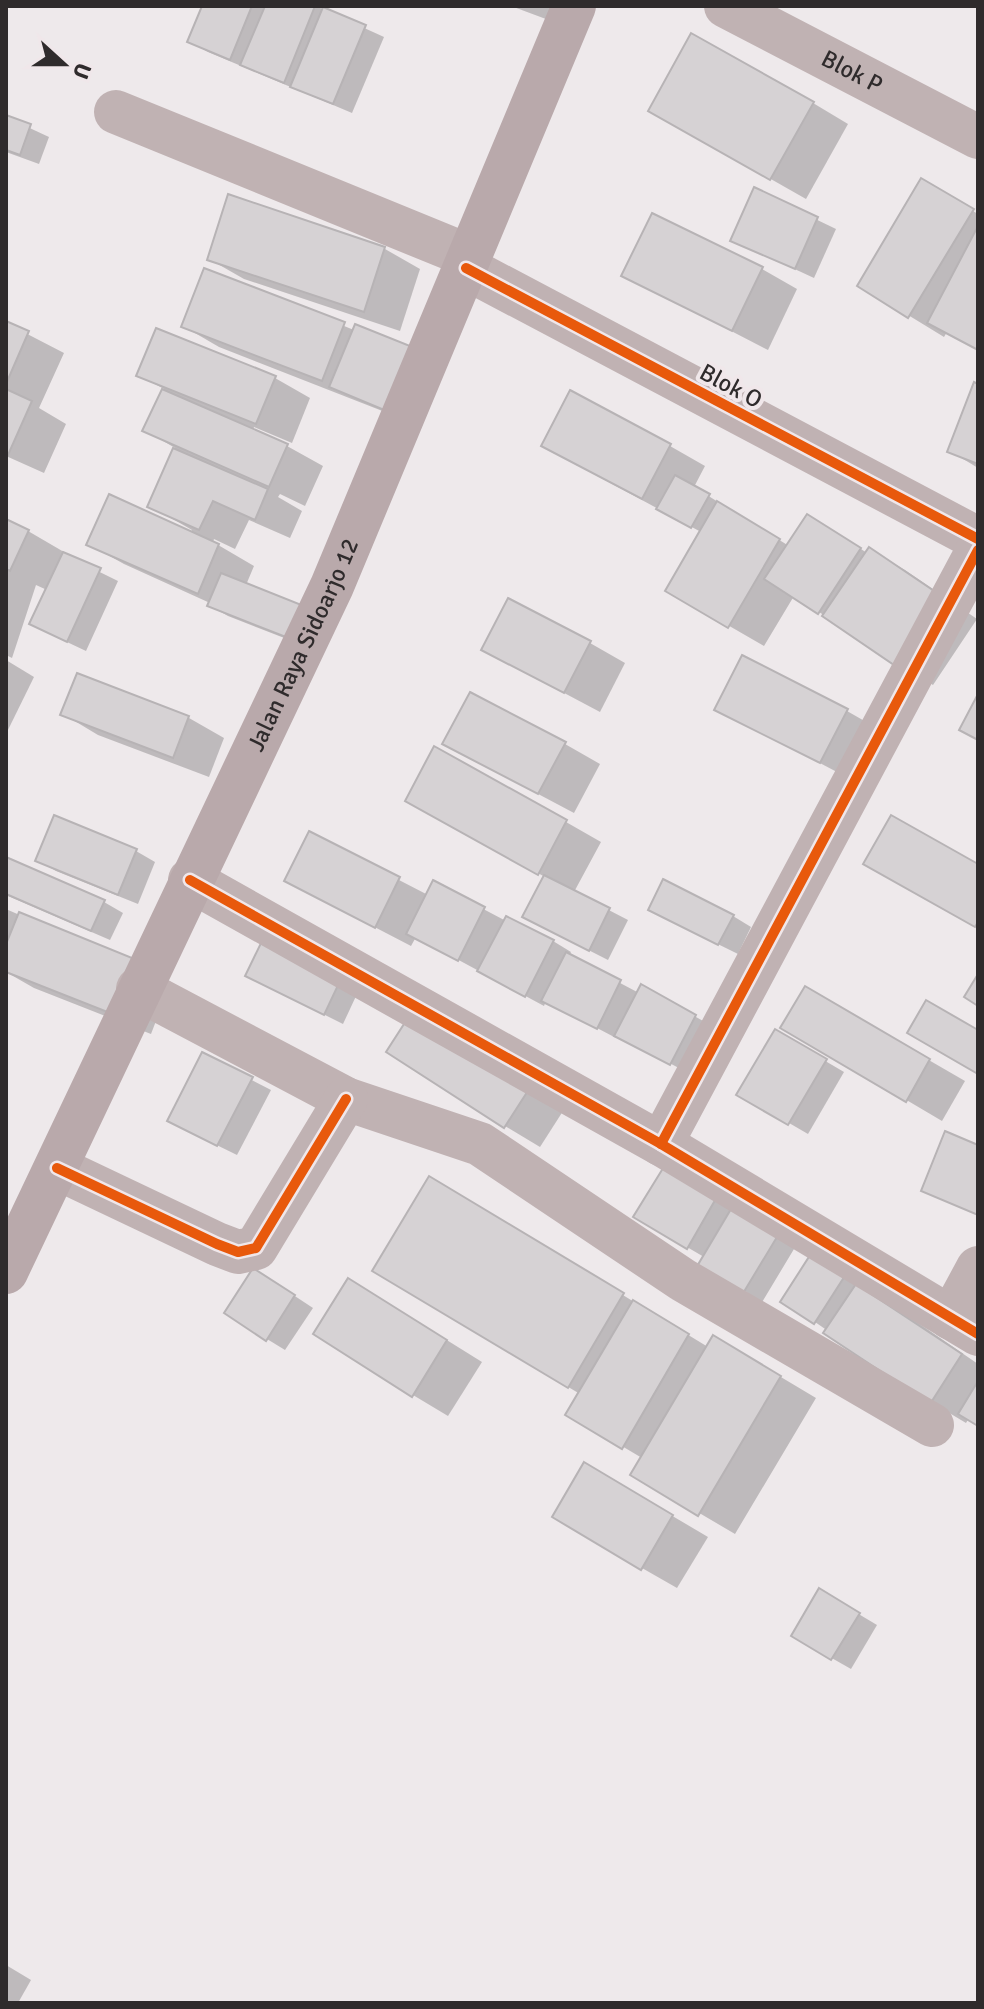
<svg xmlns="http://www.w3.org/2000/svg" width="984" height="2009" viewBox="0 0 984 2009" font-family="Signika,sans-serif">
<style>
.shadow{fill:#0003}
.building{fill:#d6d2d4;stroke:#b7b3b5;stroke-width:2}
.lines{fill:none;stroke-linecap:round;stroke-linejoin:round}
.minor{stroke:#c0b2b3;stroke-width:44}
.major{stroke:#b9a9ab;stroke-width:44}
.cycleway-casing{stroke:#f0e7ea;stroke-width:15}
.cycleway{stroke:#e8590c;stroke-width:10}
.labels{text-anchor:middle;stroke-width:8;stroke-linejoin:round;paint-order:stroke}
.street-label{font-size:24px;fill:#2f2b2c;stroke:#f0e7ea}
</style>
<rect width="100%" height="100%" fill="#eee9eb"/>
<g class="shadow">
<path d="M204,6H316L384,37L352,113L208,52L189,41Z"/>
<path d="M511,6H587L578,31Z"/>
<path d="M813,103L848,124L806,199L686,131Z"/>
<path d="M6,117L49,137L39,164L6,152Z"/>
<path d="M922,181L978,214V350L947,332L944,337L859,285Z"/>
<path d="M755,190L836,229L814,278L732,240Z"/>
<path d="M230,197L385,249L420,269L400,331L244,279L209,259Z"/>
<path d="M762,269L797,289L768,350L623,275Z"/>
<path d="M205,270L354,330L408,421L219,347L183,326Z"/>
<path d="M6,323L64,353L39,408L66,424L44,473L6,456Z"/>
<path d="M139,375L275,378L310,398L292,443L254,427L253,431L287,446L323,466L305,506L280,494L278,497L302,511L290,538L249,520L235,549L214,539L213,542L254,566L246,585L310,648L228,616L209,605L210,603L124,564L88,544L190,533L192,530L150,506L175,448L145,430L164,389Z"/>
<path d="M978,386V468L950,451Z"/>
<path d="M670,446L705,466L694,487L789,546L843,537L867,553L870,550L905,570L977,619L933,685L794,596L764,646L667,590L701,532L579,466Z"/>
<path d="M6,521L28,531L64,552L63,554L118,581L86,651L50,634L47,590L36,585L12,658L6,655Z"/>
<path d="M590,643L625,663L600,712L519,669Z"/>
<path d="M6,660L34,677L6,734Z"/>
<path d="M78,675L189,718L224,738L209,777L98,735L63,714Z"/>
<path d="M717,709L847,711L882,731L856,782Z"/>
<path d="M565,744L600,764L574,813L480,763Z"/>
<path d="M55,817L136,851L155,862L138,904L56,871L38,860Z"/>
<path d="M443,820L566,822L601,842L574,892L628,920L608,960L543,927L545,877Z"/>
<path d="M310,834L428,895L434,883L506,921L553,941L571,952L569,956L639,993L642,987L714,1027L690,1074L617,1035L616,1038L546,1001L544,1006L416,937L411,946L286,881Z"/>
<path d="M6,859L104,902L123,913L110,940L6,895Z"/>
<path d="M6,909L171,982L151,1034L34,988L6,972Z"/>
<path d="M733,916L751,927L738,954L669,920Z"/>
<path d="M263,944L357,994L343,1024L267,986Z"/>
<path d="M806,989L965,1081L942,1121L783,1027Z"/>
<path d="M413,1013L565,1108L540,1147L505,1126Z"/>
<path d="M776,1032L844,1072L808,1134L739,1094Z"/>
<path d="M203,1055L271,1090L237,1155L188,1131Z"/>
<path d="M665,1168L797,1244L761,1304L704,1257L636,1217Z"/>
<path d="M477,1206L708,1347L749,1358L816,1398L735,1534L633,1474L642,1458L568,1414L580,1394L374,1271Z"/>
<path d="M815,1252L978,1364V1424L969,1418L966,1423L931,1402L815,1322Z"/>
<path d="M272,1281L313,1308L285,1350L267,1339Z"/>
<path d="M384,1301L482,1362L448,1416L413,1395Z"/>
<path d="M620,1485L708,1537L677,1588L642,1568Z"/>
<path d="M820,1591L877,1625L851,1669L793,1636Z"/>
<path d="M6,1965L31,1980L18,2003H6Z"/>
</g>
<g class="building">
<path d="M202,6H252L230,60L187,42Z"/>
<path d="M265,6H315L284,83L240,65Z"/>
<path d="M323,7L366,25L333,104L290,87Z"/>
<path d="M691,33L814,102L770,180L648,111Z"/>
<path d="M6,115L31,124L20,155L6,150Z"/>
<path d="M921,178L974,209L908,318L857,286Z"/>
<path d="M754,187L818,217L795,269L730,241Z"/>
<path d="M228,194L385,247L364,312L207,260Z"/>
<path d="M652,213L763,267L732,331L621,276Z"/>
<path d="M978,226V350L927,323Z"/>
<path d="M204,268L345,322L322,381L181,327Z"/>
<path d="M6,321L29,331L6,384Z"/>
<path d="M355,324L415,348L389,412L329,387Z"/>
<path d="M156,328L276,376L256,424L136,376Z"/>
<path d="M974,382L978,384V464L947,452Z"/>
<path d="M6,389L32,401L8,455L6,454Z"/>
<path d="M162,389L288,444L269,487L142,431Z"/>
<path d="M570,390L671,444L642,499L541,446Z"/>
<path d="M173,448L268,489L255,520L213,501L199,530L147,507Z"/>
<path d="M675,475L710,494L691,528L656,509Z"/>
<path d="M109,494L219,544L198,594L86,545Z"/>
<path d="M717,501L780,539L728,628L665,591Z"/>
<path d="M807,514L861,548L818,614L764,579Z"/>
<path d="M6,519L29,530L10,571L6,569Z"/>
<path d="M869,547L943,597L897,667L822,616Z"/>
<path d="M63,552L101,568L67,642L29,624Z"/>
<path d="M221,573L304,606L291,639L207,606Z"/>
<path d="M508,598L591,641L564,693L481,650Z"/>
<path d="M742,655L848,709L820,763L714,710Z"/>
<path d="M77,673L189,716L173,758L60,715Z"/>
<path d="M470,692L566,742L538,794L442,744Z"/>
<path d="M978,694V740L959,730Z"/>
<path d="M434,746L567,820L538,875L405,801Z"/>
<path d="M54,815L137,849L118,895L35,861Z"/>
<path d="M891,815L978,864V922L975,927L863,864Z"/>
<path d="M309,831L400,877L375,928L284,881Z"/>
<path d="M6,857L105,900L91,931L6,894Z"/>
<path d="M544,875L610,908L589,951L522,917Z"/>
<path d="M663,879L734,915L718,945L648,910Z"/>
<path d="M433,880L485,907L458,961L406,934Z"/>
<path d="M19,912L137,960L115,1015L6,972V944Z"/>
<path d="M506,916L554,940L525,997L477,971Z"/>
<path d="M262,941L340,981L324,1015L245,976Z"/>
<path d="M566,952L621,980L597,1029L541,1001Z"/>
<path d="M978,974V1006L964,997Z"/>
<path d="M641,984L696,1015L670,1065L614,1036Z"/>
<path d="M805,986L930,1059L906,1102L780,1028Z"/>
<path d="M926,1000L978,1030V1074L907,1033Z"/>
<path d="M413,1010L531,1086L504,1128L386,1052Z"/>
<path d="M775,1029L827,1059L788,1125L736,1095Z"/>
<path d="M202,1052L253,1077L217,1146L167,1121Z"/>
<path d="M945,1131L978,1145V1215L921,1191Z"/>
<path d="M665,1165L718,1195L687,1249L633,1217Z"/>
<path d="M429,1176L624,1293L568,1388L372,1271Z"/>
<path d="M734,1204L780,1232L742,1295L696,1268Z"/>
<path d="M814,1249L848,1271L814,1324L780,1302Z"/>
<path d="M253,1268L295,1295L266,1341L224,1313Z"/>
<path d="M348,1278L447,1340L412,1397L313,1334Z"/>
<path d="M856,1284L962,1354L930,1404L823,1333Z"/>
<path d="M633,1300L689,1334L622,1449L565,1415Z"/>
<path d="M713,1335L781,1376L698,1516L630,1475Z"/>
<path d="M978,1381V1426L958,1414Z"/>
<path d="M584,1462L673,1515L641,1570L552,1517Z"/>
<path d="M819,1588L860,1613L831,1660L791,1636Z"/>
</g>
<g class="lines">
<g class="minor">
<path id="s1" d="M726,6L978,137"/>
<path d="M116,112L469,256"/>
<path d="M466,268L978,539"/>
<path d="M190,880L661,1144L978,1334"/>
<path d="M138,989L346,1099L480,1144L683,1280L932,1425"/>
<path d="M661,1144L978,550"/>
<path d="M57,1168L217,1244L238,1252L256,1248L346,1099"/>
<path d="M951,1318L978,1268"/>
</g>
<path class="major" id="s2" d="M6,1272L332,586L574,6"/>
<g class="cycleway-casing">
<g id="cycleway">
<path d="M466,268L978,539"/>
<path d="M190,880L661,1144L978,1334"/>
<path d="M661,1144L978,550"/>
<path d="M57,1168L217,1244L238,1252L256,1248L346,1099"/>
</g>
</g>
<use href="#cycleway" class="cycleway"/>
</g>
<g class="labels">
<g class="street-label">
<text dy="8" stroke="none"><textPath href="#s1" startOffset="142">Blok P</textPath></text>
<text transform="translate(731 386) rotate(28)" y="8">Blok O</text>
<text dy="8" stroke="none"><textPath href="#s2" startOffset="694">Jalan Raya Sidoarjo 12</textPath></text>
</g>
</g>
<rect width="984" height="2009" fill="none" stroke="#2f2b2c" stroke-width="16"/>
<g transform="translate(64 64) rotate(111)" stroke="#f0e7ea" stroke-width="6" paint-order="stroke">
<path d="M0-6L14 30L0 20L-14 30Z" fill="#2f2b2c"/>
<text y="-12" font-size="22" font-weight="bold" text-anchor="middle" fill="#2f2b2c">U</text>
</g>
</svg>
